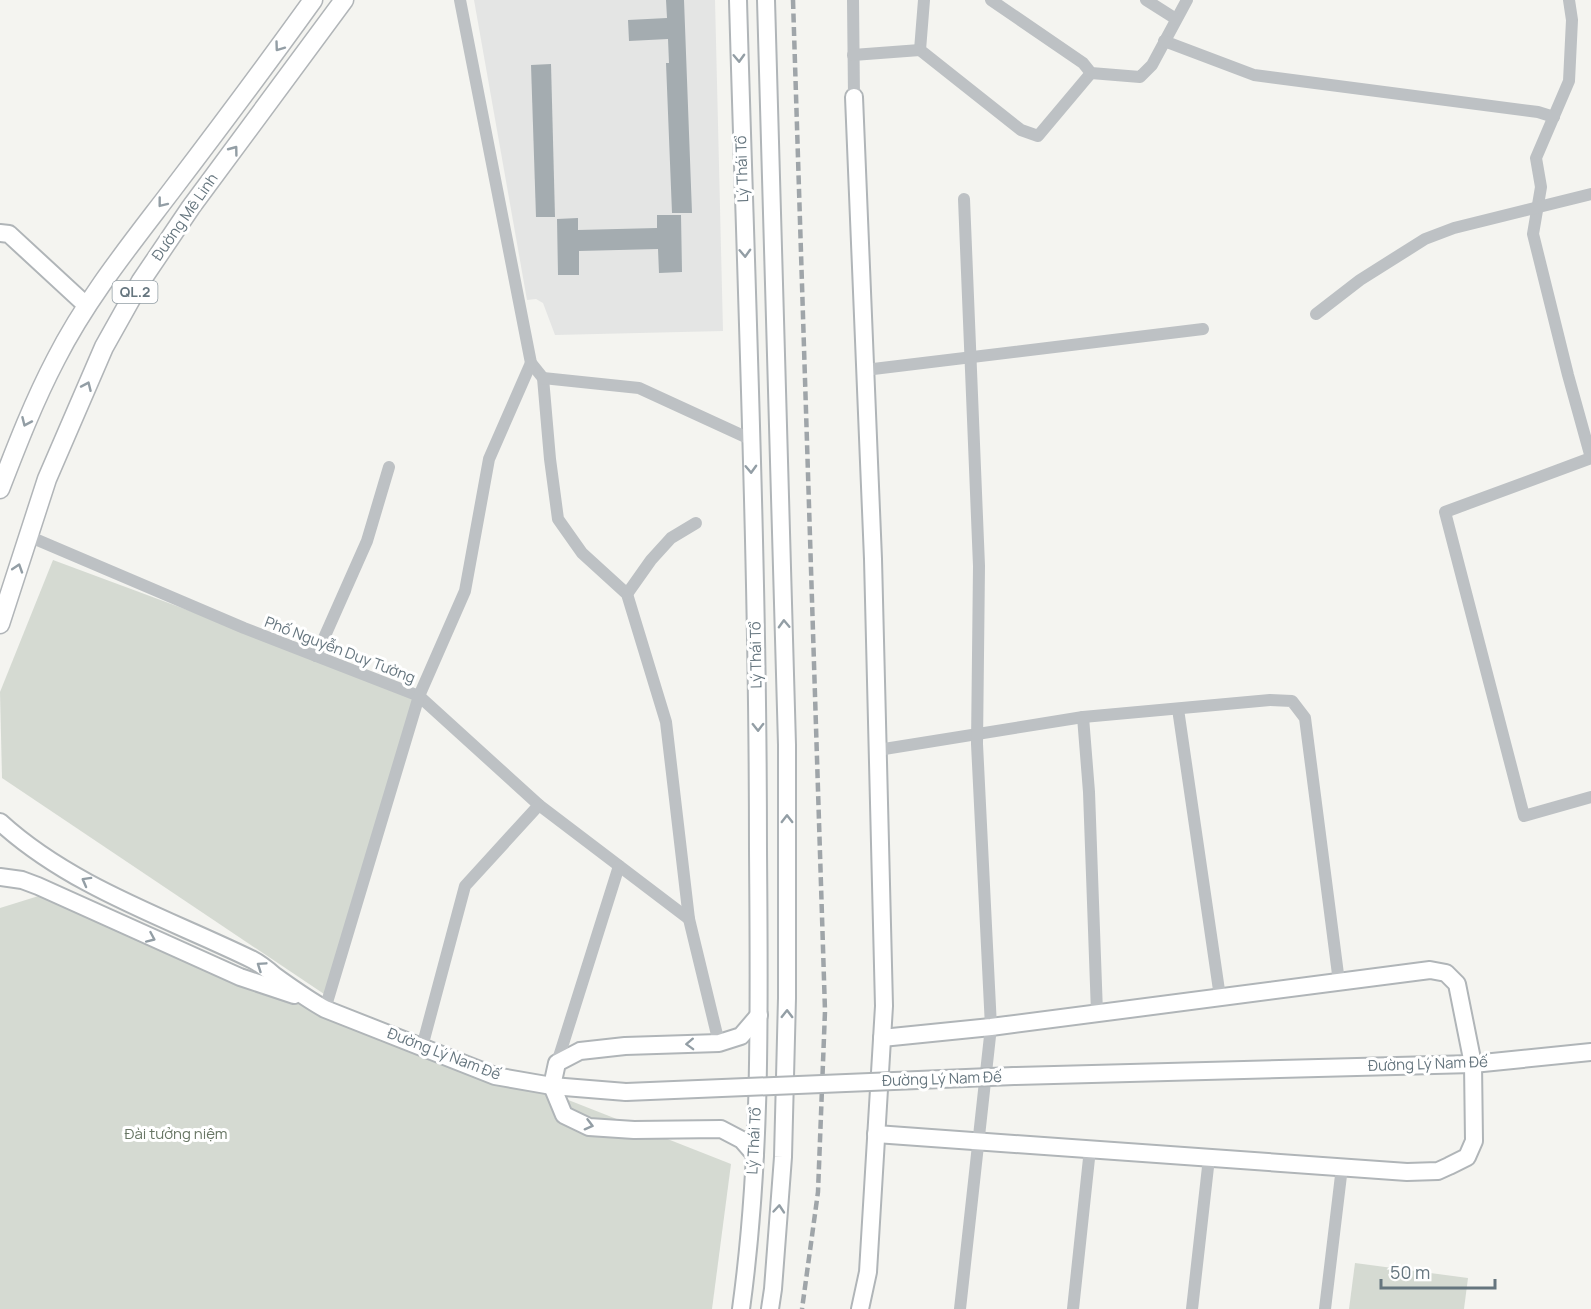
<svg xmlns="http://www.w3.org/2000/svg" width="1591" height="1309" viewBox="0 0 1591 1309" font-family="Manrope,sans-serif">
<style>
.built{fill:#e4e5e4}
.green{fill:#d5dad2}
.building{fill:#a4acb0}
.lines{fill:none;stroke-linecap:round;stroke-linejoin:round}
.secondary-casing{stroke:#b0b5b8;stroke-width:20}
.primary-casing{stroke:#b1b5b8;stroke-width:21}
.street{stroke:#bdc1c4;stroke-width:12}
.secondary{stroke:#fff;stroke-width:16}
.primary{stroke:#fff;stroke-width:18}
.rail{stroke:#9fa5a9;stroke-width:4.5;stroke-dasharray:9 4.5;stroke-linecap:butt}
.secondary-bridge-casing{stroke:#b0b5b8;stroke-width:20;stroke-linecap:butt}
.secondary-bridge{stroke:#fff;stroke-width:16}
.oneway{stroke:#939ea5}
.labels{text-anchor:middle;stroke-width:6;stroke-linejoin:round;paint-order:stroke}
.shield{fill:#fff;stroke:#939ea5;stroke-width:1.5}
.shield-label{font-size:14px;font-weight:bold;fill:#65757e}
.street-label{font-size:15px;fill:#65757e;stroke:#fff}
.park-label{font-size:15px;fill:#687664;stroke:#fff}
</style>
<rect width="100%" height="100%" fill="#f4f4f0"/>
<path class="built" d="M474,0H715L723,331L555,335L543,303L536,299L527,300Z"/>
<g class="green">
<path d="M53,560L419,696L327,996L2,778L0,692Z"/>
<path d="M45,894L731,1164L712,1309H0V908Z"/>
<path d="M1355,1263L1468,1278L1464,1309H1349Z"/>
</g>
<g class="building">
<path d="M666,0H684L692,213H672L666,63H669L668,39L629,41L628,20L667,18Z"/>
<path d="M551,64L555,217H536L531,65Z"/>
<path d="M657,215H681L682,272L659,273L658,249L579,251V275H558L557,219L578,218V230L657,228Z"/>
</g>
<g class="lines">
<g class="secondary-casing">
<g id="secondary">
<path d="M738,0C746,283 758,566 758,849C759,1002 762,1157 741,1309"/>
<path d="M766,0L787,745V998L783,1157L773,1289L770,1309"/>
<path d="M854,97L873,559L884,1006L868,1272L860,1309"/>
<path d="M0,233L9,234L87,306"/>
<path d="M0,822C71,887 167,918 253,960C261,964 268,970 275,976C292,988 307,999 325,1009L495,1076L552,1086L626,1092"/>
<path d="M0,877L22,880L38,886L240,977L294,995"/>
<path d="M1014,1076L1473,1064L1591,1052"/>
<path d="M876,1134L1407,1172L1438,1171L1449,1166L1467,1157L1474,1141L1473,1064L1457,984L1446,973L1430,970L991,1027L882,1038"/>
<path d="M755,1155L742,1140L721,1129L634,1130L589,1127L564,1115L552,1086L557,1063L580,1051L625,1046L719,1043L741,1036L759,1015"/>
</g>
</g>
<g class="primary-casing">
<g id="primary">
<path d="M0,489C17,445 34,401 56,359C87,298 131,244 172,190C220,127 267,64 313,0"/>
<path d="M0,624L47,479L104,347L141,281L191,207L344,0"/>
</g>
</g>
<g class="street">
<path d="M460,0L531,363L543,378L550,459L558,519L582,553L627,594L666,722L689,919L719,1043"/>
<path d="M853,0L854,97"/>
<path d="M924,0L920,50L1021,130L1038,136L1091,73"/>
<path d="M991,0L1083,63L1091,73L1140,77L1152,65L1187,0"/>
<path d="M1146,0L1176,19"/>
<path d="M1569,0L1572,20L1569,81L1536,158L1541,187L1533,234L1568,375L1591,458"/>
<path d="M1164,41L1254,75L1538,112L1554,117"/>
<path d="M853,55L920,50"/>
<path d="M1316,314L1360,280L1425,239L1454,228L1591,194"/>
<path d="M865,370L1203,329"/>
<path d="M543,378L639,388L750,439"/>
<path d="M1591,458L1445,512L1524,816L1591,797"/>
<path d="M28,536L244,628L419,696L539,805L689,919"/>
<path d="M627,594L651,560L671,538L696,523"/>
<path d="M316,656L367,541L389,467"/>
<path d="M1178,709L1220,997"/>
<path d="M1083,717L1089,792L1097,1013"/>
<path d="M878,750L1083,717L1270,700L1292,701L1305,718L1339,982"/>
<path d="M325,1009L419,696L465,591L489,459L531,363"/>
<path d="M422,1047L465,886L539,805"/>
<path d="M557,1063L619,866"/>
<path d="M960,1309L991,1027L977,744L979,566L964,199"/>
<path d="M1073,1309L1090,1149"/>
<path d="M1192,1309L1209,1158"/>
<path d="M1325,1309L1342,1167"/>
</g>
<use href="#secondary" class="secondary"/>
<use href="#primary" class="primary"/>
<path class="rail" d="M793,0L825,1011L818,1192L802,1309"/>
<g class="secondary-bridge-casing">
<path id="secondary-bridge" d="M626,1092L1014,1076"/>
</g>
<use href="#secondary-bridge" class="secondary-bridge"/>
</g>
<defs><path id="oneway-chevron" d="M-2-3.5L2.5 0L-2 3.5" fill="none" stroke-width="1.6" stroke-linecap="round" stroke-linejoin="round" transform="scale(1.5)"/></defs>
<g class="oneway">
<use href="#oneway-chevron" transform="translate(279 47) rotate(126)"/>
<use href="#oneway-chevron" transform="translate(739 58) rotate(88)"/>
<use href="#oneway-chevron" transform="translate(234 150) rotate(-53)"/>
<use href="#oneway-chevron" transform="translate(162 203) rotate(128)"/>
<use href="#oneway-chevron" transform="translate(745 253) rotate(88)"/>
<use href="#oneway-chevron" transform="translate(87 386) rotate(-66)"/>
<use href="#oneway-chevron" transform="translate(26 422) rotate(114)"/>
<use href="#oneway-chevron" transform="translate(751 469) rotate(88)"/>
<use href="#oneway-chevron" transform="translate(18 568) rotate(-72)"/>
<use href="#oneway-chevron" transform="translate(784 624) rotate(-92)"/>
<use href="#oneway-chevron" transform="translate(758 727) rotate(89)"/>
<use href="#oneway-chevron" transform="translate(787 819) rotate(-90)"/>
<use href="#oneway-chevron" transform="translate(86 881) rotate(-151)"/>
<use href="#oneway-chevron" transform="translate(151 938) rotate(24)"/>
<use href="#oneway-chevron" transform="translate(261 966) rotate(-146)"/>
<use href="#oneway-chevron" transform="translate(787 1014) rotate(-89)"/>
<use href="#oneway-chevron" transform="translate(690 1044) rotate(178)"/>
<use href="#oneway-chevron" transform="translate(589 1125) rotate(15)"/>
<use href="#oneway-chevron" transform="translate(779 1209) rotate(-85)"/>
</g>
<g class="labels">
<rect class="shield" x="112.5" y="281" width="45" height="22" rx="4.5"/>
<g class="shield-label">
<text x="135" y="297">QL.2</text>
</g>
<g class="street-label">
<text transform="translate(742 169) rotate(-92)" y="5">Lý Thái Tổ</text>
<text transform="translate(185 217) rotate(-55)" y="5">Đường Mê Linh</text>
<text transform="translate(340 650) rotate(21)" y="5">Phố Nguyễn Duy Tường</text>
<text transform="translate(756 655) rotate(-91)" y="5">Lý Thái Tổ</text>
<text transform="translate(444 1054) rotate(21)" y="5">Đường Lý Nam Đế</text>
<text transform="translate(1428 1064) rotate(-2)" y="5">Đường Lý Nam Đế</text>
<text transform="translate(942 1079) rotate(-2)" y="5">Đường Lý Nam Đế</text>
<text transform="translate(754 1141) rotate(-87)" y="5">Lý Thái Tổ</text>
</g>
<g class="park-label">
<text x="176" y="1139">Đài tưởng niệm</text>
</g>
</g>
<path d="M1381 1279v9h114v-9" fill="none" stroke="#65757e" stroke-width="3"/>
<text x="1390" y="1279" font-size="18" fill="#65757e" stroke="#ffffff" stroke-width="4.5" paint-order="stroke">50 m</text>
</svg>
